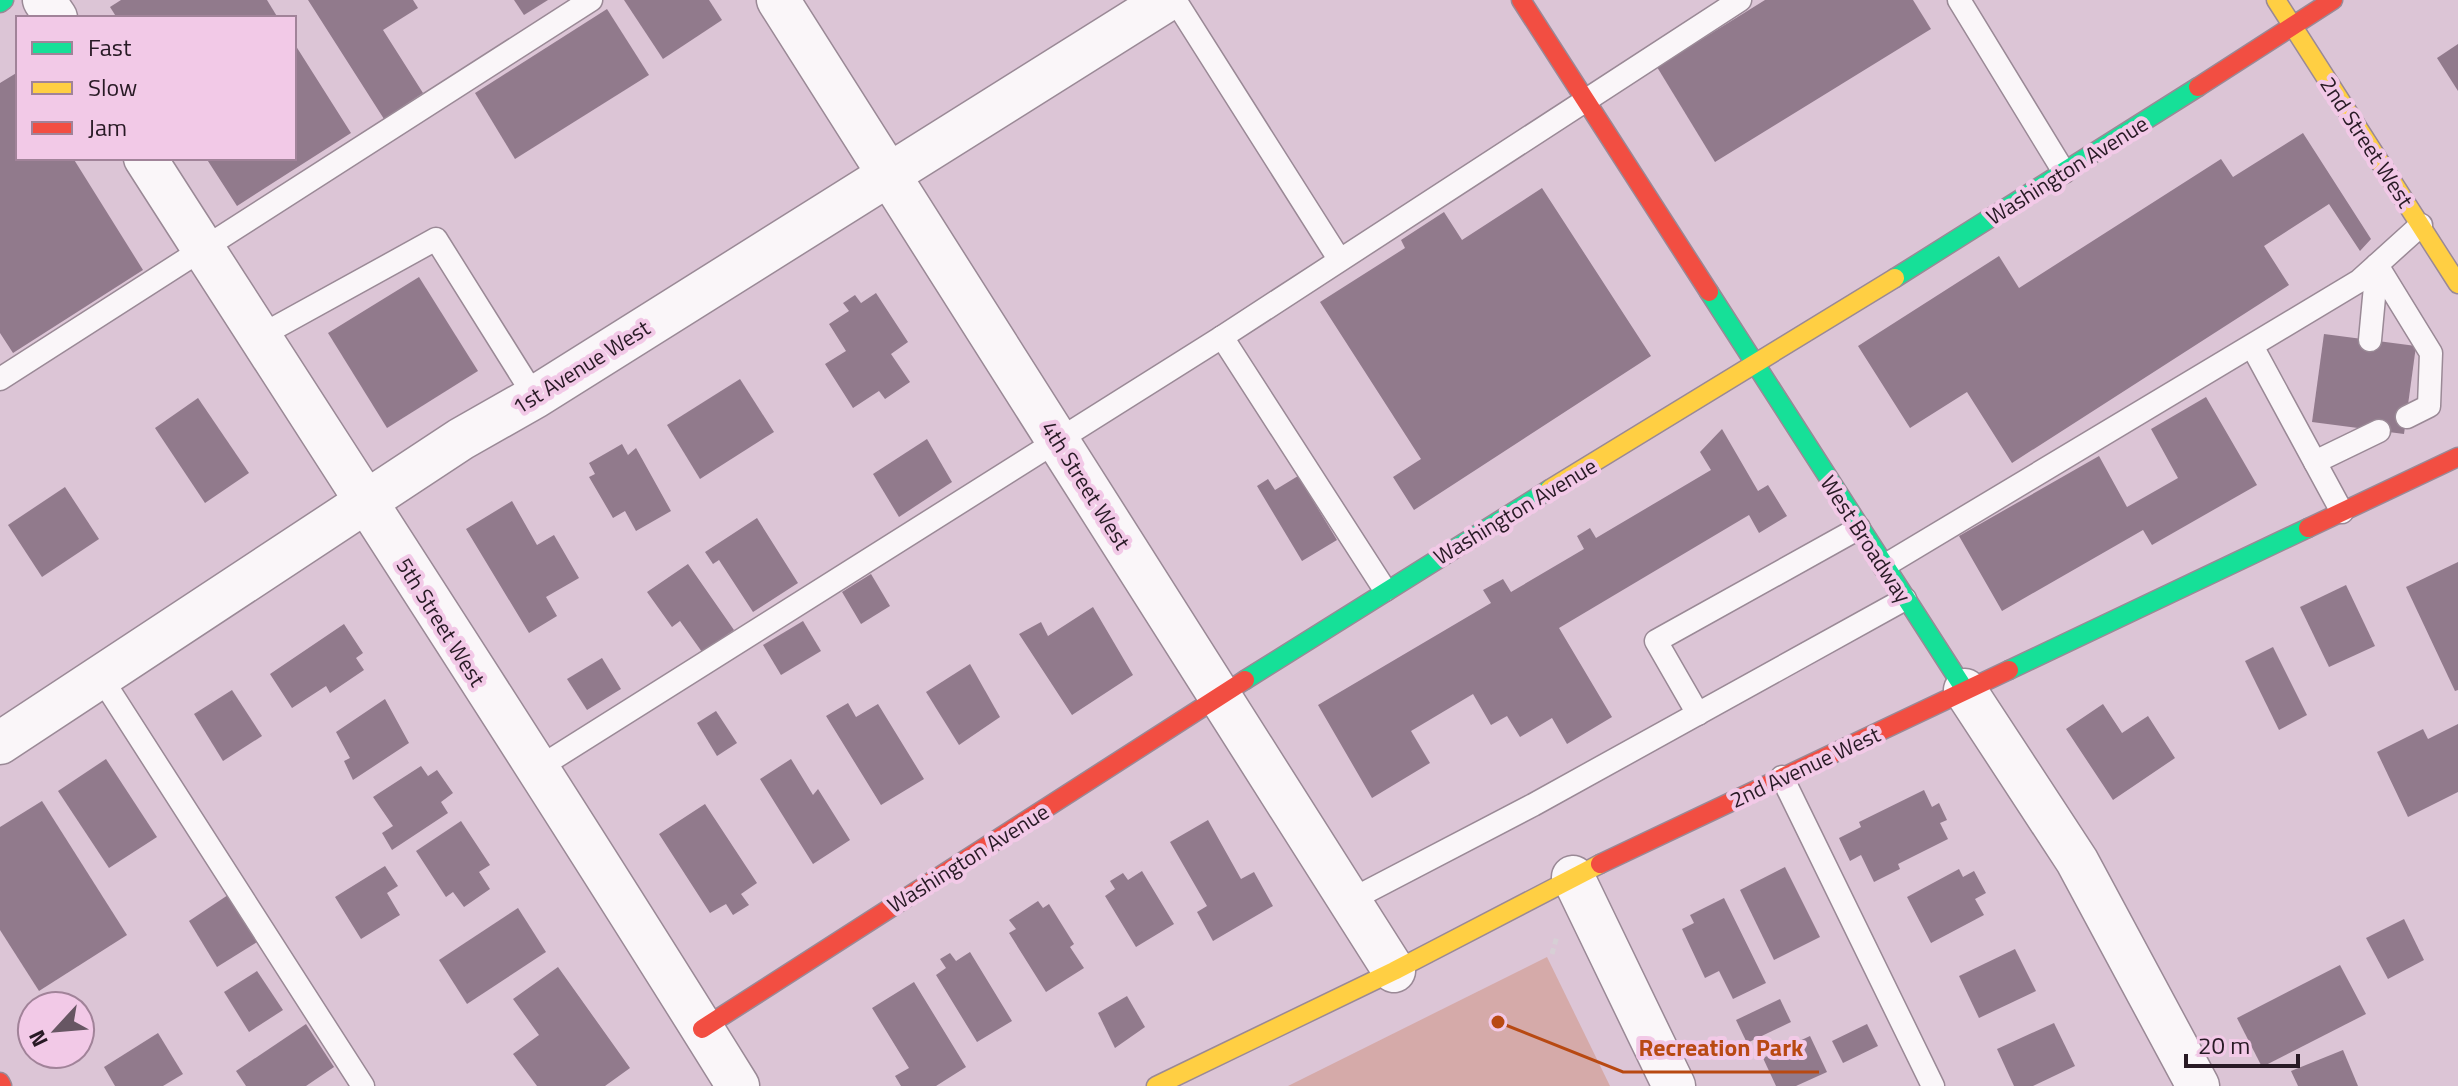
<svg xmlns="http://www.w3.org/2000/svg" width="2458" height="1086" viewBox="0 0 2458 1086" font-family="'Titillium Web',sans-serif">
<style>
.green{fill:#d5aaa9}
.building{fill:#917a8c}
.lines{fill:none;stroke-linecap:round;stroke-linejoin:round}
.lane-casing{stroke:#9a8996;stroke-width:25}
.street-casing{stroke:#9a8996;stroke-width:45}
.fast-casing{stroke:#9a8996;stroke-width:21}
.slow-casing{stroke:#9a8996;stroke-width:21}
.jam-casing{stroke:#9a8996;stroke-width:21}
.path{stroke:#d7cfd5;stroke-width:5;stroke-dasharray:6 4;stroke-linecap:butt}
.lane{stroke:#faf6f9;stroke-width:22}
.street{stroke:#faf6f9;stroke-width:42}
.fast{stroke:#16e098;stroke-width:18}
.slow{stroke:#ffcf43;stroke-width:18}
.jam{stroke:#f24e42;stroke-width:18}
.labels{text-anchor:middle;stroke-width:8;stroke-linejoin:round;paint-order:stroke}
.street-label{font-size:22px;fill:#281a25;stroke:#f2c9e7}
.leader{fill:none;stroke:#b84912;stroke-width:3}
.callout-dot{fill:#b84912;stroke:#f2c9e7;stroke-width:3}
.callout-label{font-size:24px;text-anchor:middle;font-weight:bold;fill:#b84912;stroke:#f2c9e7;stroke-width:8;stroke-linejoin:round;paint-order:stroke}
</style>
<rect width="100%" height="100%" fill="#dcc5d6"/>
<path class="green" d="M1547,957L1610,1086H1288Z"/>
<g class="building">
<path d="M121,0H267L278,18H117L110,7Z"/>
<path d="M308,0H413L418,8L383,30L423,93L384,119Z"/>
<path d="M514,0H548L524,15Z"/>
<path d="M624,0H709L722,20L663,59Z"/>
<path d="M1765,0H1913L1931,29L1715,162L1657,67Z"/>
<path d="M607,9L649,75L515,159L475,93Z"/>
<path d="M294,43L351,133L237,206L206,158H294Z"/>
<path d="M2458,44V91L2437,58Z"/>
<path d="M18,72V158H73L143,270L13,353L0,333V83Z"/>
<path d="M2303,133L2371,239L2360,251L2329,204L2264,246L2289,285L2012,463L1967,392L1910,428L1858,346L1999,256L2019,288L2221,159L2233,177Z"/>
<path d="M1542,188L1651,356L1414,510L1393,477L1421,459L1320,302L1405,248L1401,240L1444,212L1462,240Z"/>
<path d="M419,277L478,371L387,428L328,333Z"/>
<path d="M876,293L908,342L891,354L910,382L885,399L879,391L853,408L825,364L846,351L829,324L849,311L843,303L855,295L861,303Z"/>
<path d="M2324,334L2416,346L2404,434L2312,422Z"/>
<path d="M740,379L774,432L700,479L667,425Z"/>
<path d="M2206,397L2257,485L2152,545L2143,530L2002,611L1959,536L2099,456L2127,507L2178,478L2151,429Z"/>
<path d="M198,398L249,473L205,503L155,428Z"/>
<path d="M1722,429L1758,491L1768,485L1787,516L1759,533L1749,515L1559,628L1612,717L1567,744L1552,718L1520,737L1507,716L1491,725L1473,694L1411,731L1430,763L1372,798L1318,705L1491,603L1483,590L1503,579L1511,592L1584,549L1577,536L1590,528L1596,538L1711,470L1700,452Z"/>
<path d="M927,439L952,482L899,517L873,474Z"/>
<path d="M622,444L628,455L636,448L671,511L636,531L625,511L613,518L589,477L595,474L589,463Z"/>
<path d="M1298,476L1337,540L1302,561L1257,486L1268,479L1275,490Z"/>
<path d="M65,487L99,539L42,577L8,525Z"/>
<path d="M512,501L537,545L554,535L579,578L546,597L557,616L529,633L466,529Z"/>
<path d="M757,518L798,583L753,612L719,560L713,564L705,552Z"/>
<path d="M2458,562V690L2455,691L2406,587Z"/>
<path d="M688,564L734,630L702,652L680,621L672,627L647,592Z"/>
<path d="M871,574L890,606L861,624L842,592Z"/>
<path d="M2346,585L2375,646L2329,667L2300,607Z"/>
<path d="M1093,607L1133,675L1072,715L1019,634L1041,622L1048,636Z"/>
<path d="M803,621L821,651L781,675L763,645Z"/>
<path d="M344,624L363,653L356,658L364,670L330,693L326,686L292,708L270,674Z"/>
<path d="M2273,647L2307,715L2279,730L2245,661Z"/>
<path d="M602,658L621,689L587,710L567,679Z"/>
<path d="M970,664L1000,717L959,745L926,692Z"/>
<path d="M232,690L262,736L223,761L194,714Z"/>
<path d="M385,699L409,743L353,780L344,761L350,758L336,732Z"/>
<path d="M848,703L856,717L878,704L924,779L881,805L826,716Z"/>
<path d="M2103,704L2122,733L2148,716L2175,758L2113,800L2066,729Z"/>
<path d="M716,711L737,743L717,756L697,723Z"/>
<path d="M2458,724V792L2408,817L2377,752L2423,729L2428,739Z"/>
<path d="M106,759L157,837L109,868L58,791Z"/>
<path d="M791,759L813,795L818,789L850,840L813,864L760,779Z"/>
<path d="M421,766L428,776L437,770L453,793L441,802L448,813L392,850L382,833L393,826L373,797Z"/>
<path d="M1924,790L1932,807L1939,803L1947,820L1940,823L1948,839L1898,864L1900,869L1874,882L1861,855L1850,861L1839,838L1861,827L1859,822Z"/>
<path d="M42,801L127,935L39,991L0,930V827Z"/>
<path d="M705,804L757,883L741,894L749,905L733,915L726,904L710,913L659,834Z"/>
<path d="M1208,820L1241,879L1254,872L1273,906L1213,941L1197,912L1207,906L1170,842Z"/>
<path d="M461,821L490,865L479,872L490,889L464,907L453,892L446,897L416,851Z"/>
<path d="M385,866L398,886L387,893L400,915L361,939L335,897Z"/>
<path d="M1785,867L1820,937L1774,960L1740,890Z"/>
<path d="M1959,869L1963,877L1974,871L1986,893L1975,899L1984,915L1931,943L1907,897Z"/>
<path d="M1142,871L1174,924L1136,947L1105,896L1115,889L1110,881L1123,873L1128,880Z"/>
<path d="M228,895L257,942L217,967L189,921Z"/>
<path d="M1724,898L1766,983L1733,999L1719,971L1705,978L1682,929L1694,923L1690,915Z"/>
<path d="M1038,901L1043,908L1049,904L1074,944L1070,947L1084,968L1046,992L1009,933L1016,929L1009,920Z"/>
<path d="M518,908L546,952L467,1004L439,960Z"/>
<path d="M2404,919L2424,960L2388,979L2366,938Z"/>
<path d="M2015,949L2036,991L1979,1018L1959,976Z"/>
<path d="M970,952L1012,1021L977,1042L936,975L946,968L940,959L950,953L956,961Z"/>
<path d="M2340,965L2366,1014L2262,1067L2237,1018Z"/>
<path d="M558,967L630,1068L605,1086H537L513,1054L539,1035L513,999Z"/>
<path d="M257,971L283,1010L249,1032L224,992Z"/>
<path d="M914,982L966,1067L936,1086H901L895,1076L909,1068L872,1008Z"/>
<path d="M1127,996L1145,1027L1115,1048L1098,1013Z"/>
<path d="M1780,999L1791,1022L1747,1043L1736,1020Z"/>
<path d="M2054,1023L2075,1066L2033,1086H2014L1997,1049Z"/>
<path d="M306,1024L334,1067L306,1086H246L236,1071Z"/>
<path d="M1867,1024L1878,1046L1843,1063L1832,1041Z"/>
<path d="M158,1033L183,1074L163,1086H115L104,1067Z"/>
<path d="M1810,1036L1827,1072L1796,1086H1776L1763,1058Z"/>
<path d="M2343,1050L2358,1086H2298L2291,1071Z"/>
</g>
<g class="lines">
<g class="lane-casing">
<g id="lane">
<path d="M1175,0L1339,259"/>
<path d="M1959,0L2064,172"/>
<path d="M2377,265L2431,353L2429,406L2407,417"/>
<path d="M260,336L436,239L535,397"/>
<path d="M1222,337L1385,590"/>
<path d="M2370,340L2377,265"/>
<path d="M2252,346L2342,512"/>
<path d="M0,379L591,0"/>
<path d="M2315,462L2379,431"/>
<path d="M1884,566L2359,281L2421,225"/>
<path d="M100,676L363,1086"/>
<path d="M1698,714L1656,641L1859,528"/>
<path d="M535,770L1222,337L1740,0"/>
<path d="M1782,777L1933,1086"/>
<path d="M1349,901L1533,805L1905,599"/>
</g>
</g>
<g class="street-casing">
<g id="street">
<path d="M44,0L56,18"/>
<path d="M778,0L1394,971"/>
<path d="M145,158C343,467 544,774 738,1086"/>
<path d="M1965,690L2077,861L2198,1086"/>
<path d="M0,743L461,439L535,397L1167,0"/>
<path d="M1573,877L1674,1086"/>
</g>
</g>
<g class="fast-casing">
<g id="fast">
<path d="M0,3L4,0"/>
<path d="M1895,278L2198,87"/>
<path d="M1709,292L1965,690"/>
<path d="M2009,670L2308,528"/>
<path d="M1245,680L1550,489"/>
</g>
</g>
<g class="slow-casing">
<g id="slow">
<path d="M2276,0L2458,284"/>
<path d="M1550,489L1895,278"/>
<path d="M1156,1086L1394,971L1600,864"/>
</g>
</g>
<g class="jam-casing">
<g id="jam">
<path d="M1521,0L1709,292"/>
<path d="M2198,87L2333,0"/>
<path d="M2308,528L2458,457"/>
<path d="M1600,864L2009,670"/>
<path d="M702,1029L1245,680"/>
<path d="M0,1082L2,1086"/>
</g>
</g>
<path class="path" d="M1552,954L1557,936"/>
<use href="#lane" class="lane"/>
<use href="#street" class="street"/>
<use href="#fast" class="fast"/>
<use href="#slow" class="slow"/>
<use href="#jam" class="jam"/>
</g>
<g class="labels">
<g class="street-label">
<text transform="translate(2367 142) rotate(57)" y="8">2nd Street West</text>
<text transform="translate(2067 170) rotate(-32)" y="8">Washington Avenue</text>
<text transform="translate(581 367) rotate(-32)" y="8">1st Avenue West</text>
<text transform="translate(1086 485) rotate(58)" y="8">4th Street West</text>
<text transform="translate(1515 511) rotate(-31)" y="8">Washington Avenue</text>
<text transform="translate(1866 539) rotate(57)" y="8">West Broadway</text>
<text transform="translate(441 622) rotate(58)" y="8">5th Street West</text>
<text transform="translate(1805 767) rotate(-25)" y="8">2nd Avenue West</text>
<text transform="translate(968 858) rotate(-32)" y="8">Washington Avenue</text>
</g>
</g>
<path class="leader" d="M1498 1022L1623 1072H1819"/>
<circle class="callout-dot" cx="1498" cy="1022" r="8"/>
<g class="callout-label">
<text x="1721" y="1056">Recreation Park</text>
</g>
<rect x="16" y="16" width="280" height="144" fill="#f2c9e7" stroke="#a18399" stroke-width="2"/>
<rect x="32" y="42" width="40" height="12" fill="#16e098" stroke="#a18399" stroke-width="2"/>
<text x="88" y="56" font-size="24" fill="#281a25">Fast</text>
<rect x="32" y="82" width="40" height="12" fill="#ffcf43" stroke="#a18399" stroke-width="2"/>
<text x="88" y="96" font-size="24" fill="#281a25">Slow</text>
<rect x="32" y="122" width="40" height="12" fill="#f24e42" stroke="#a18399" stroke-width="2"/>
<text x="88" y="136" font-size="24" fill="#281a25">Jam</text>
<g transform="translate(56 1030) rotate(244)"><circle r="38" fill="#f2c9e7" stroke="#a18399" stroke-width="2"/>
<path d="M0-6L14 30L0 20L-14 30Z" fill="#675663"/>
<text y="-12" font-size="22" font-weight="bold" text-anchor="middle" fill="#281a25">N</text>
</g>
<path d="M2186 1054v12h112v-12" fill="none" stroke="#281a25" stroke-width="4"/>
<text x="2198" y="1054" font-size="24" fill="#281a25" stroke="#f2c9e7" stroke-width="6" paint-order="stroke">20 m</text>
</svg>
